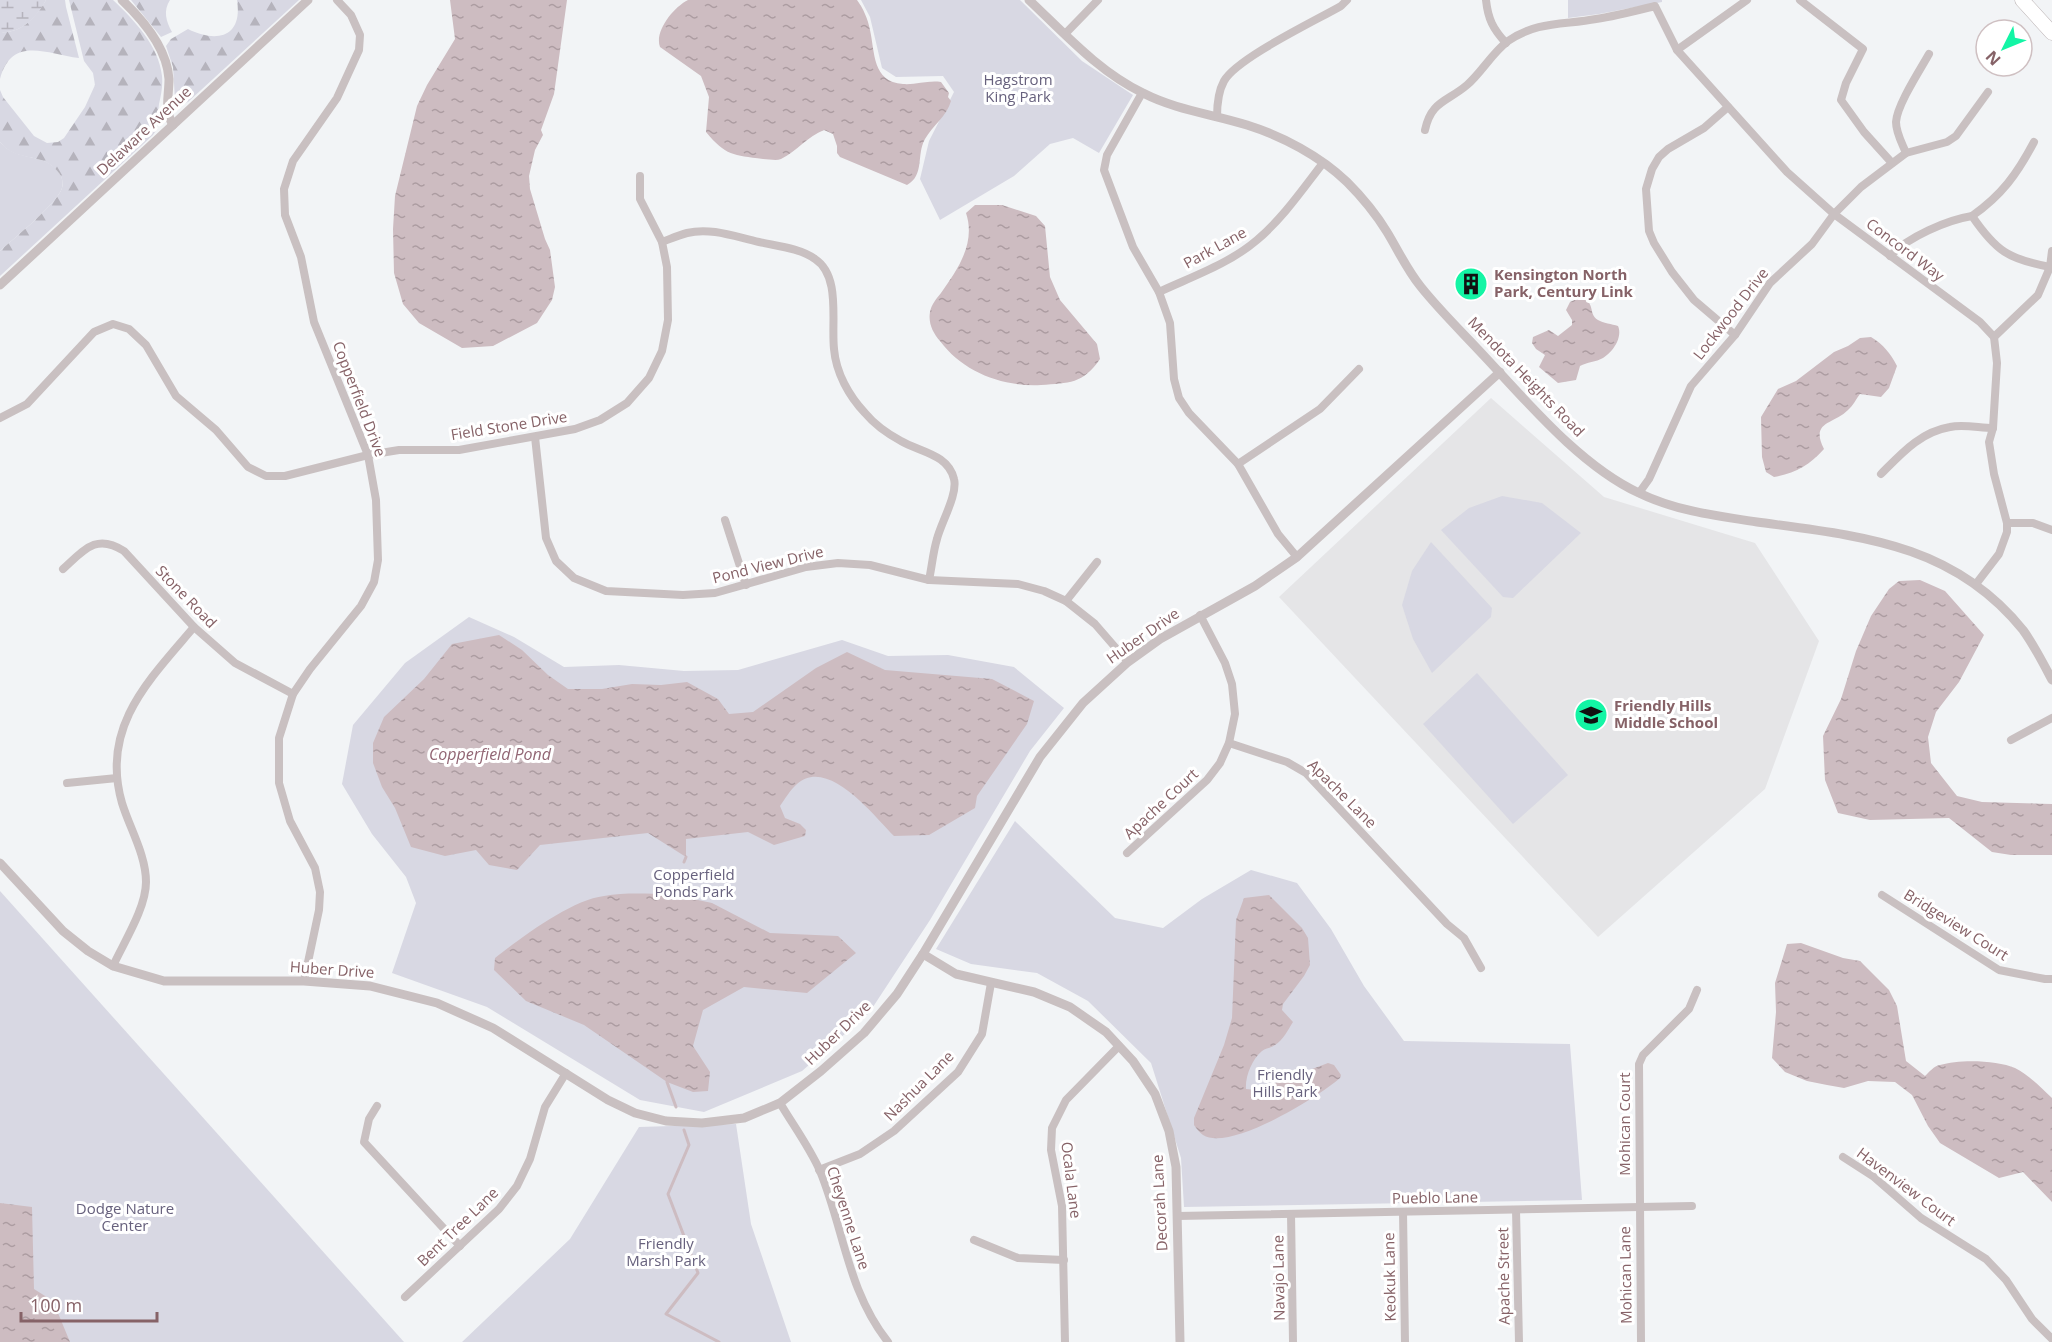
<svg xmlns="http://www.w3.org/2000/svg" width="2052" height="1342" viewBox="0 0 2052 1342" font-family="'Open Sans',sans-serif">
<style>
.built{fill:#e5e5e7}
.green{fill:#d8d8e3}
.forest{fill:url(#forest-firs)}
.wetland{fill:url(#wetland-marsh)}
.water{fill:url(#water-ripples)}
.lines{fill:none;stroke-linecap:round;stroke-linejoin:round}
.stream{stroke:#cdbcc1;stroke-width:3}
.motorway-casing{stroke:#bbb3b4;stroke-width:15}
.minor{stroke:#c9c0c1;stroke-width:8}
.tertiary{stroke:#c9c0c1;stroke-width:9}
.motorway{stroke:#fff;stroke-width:14}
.labels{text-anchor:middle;stroke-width:6;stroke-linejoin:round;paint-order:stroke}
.park-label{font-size:15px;fill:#67617d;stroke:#fff}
.street-label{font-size:15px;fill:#866267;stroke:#fff}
.poi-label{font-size:15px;font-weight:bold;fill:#866267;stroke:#fff;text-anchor:start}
.water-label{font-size:16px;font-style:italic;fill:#926674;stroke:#fff}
</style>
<defs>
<pattern id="forest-firs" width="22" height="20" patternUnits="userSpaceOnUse" patternTransform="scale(1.5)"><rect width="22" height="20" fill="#d8d8e3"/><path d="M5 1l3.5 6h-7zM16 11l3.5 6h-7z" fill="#b5b3bc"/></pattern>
<pattern id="wetland-marsh" width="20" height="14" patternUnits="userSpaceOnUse" patternTransform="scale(1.5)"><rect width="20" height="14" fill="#d8d8e3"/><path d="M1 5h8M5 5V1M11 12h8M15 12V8" fill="none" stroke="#b5b3bc"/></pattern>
<pattern id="water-ripples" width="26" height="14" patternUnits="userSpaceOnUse" patternTransform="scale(1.5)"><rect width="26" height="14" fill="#cdbcc1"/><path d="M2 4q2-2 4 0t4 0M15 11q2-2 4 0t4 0" fill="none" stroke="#ac9ca1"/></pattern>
</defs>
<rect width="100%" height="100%" fill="#f2f4f6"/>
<path class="built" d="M1491,398L1604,497L1755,543L1819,641L1765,789L1598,937L1279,597Z"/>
<g class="green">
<path d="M861,0H1020L1082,61L1133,95L1099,153L1073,138L1050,144L1014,176L940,220L920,179L929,141L954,92L943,76L896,77L882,68L870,17Z"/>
<path d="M1568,0H1662V2L1599,14L1568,18Z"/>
<path d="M0,142C12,156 25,155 41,160C52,163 66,175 62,188C57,204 14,238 0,251Z"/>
<path d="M1502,496L1542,503L1581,533L1513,598L1503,597L1441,530L1469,508Z"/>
<path d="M1431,542L1492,608L1491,617L1432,673L1413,639L1402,605L1412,571Z"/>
<path d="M469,617L514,637L564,667L619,665L684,671L738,670L842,640L888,656L948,655L1014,667L1064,708L1030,751L930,920L869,1013L802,1071L704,1112L640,1100L487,1007L392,973L416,903L406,877L372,834L342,784L353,725L405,663Z"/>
<path d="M1477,673L1568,775L1513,824L1423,724Z"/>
<path d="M1015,821L1115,918L1163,928L1202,899L1251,870L1297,883L1331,929L1364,986L1404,1041L1570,1044L1582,1200L1184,1207L1181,1158L1151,1063L1088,1001L1037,973L971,964L936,949Z"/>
<path d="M0,891L404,1342H0Z"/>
<path d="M736,1124L751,1224L791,1342H462L570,1239L639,1127Z"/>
</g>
<g class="forest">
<path d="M46,0H65L66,7L79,58C46,54 12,35 0,79V32C21,34 36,17 46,0Z"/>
<path d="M69,0H113C134,20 159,46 162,76C163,86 161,95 159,104C157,116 161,125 153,135L0,276V251C14,238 57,204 62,188C66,175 52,164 41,160C25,155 12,157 0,142V90L3,97L34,136L47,143L58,142L64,138L85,107L95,85L93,73L84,61Z"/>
<path d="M131,0H170C163,11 166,21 172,32L161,37Z"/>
<path d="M237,0H299L188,102L179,106L175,100L173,67L166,46L171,39L188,29C216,43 243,38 237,0Z"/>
</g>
<path class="wetland" d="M0,0H46C37,17 21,34 0,32Z"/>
<g class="water">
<path d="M450,0H567L554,94L541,130L543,135L535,150L529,176L530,189L545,239L550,250L555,287L552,300L537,323L493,346L462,348L419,323L403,304L394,273L393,229L395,196L417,106L427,85L455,39Z"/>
<path d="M688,0H857C863,8 868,19 870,30C875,52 872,82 903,84C916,85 928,80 941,82L949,93L948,97L951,101C947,116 933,125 925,139C916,155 925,175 907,185L840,157L837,153V146L833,134L824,130C808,136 797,151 781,159C776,161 769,159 763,159C733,155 726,156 706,132L709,97L701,76L660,47C654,31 674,7 688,0Z"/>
<path d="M975,205H1002L1036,216L1045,226L1050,277L1060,300L1097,344L1100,359C1083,384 1069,383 1041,385C1002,387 963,372 940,341C933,333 928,323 930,312C931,305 937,298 941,293C958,269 976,243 966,213Z"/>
<path d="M1579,298C1597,301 1587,313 1598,320C1603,323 1612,324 1618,326C1623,337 1613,352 1603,358C1596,362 1587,362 1580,366L1576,380L1558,383L1539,367L1545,355L1536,349L1532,343L1533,337L1549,330L1558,336L1572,325V320L1566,310L1570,302Z"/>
<path d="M1871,337C1884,345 1890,353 1897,366L1889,388L1881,397L1860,394C1856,399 1853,406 1848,410C1833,425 1810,421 1824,449C1809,466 1795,473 1774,477L1766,472L1762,457L1761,417L1778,389L1796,381L1834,352L1848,346L1860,338Z"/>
<path d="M1920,580L1945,591L1984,635L1959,682L1936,712L1928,737L1931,763L1957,796L1982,802L2052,804V855H2011L1992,852L1949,818L1870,820L1838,813L1825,780L1823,736L1841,699L1856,651L1871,616L1889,589L1899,581Z"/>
<path d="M499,635L522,650L548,675L568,689H602L632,684L661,685L687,682L718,699L729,714L753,712L816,668L847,652L885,670L992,679L1034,701L1027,724L977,796L975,808L929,835L894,836C874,816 828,756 797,784C790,790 785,799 780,806L785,818L800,824L806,830L805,836L774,845L748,832L686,839V857L648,833L540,845L517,870L489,865L476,850L445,856L411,847L395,808L382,787L373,763V743L384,717L424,679L452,644Z"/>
<path d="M670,894L712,903L770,933L838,936L856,953L807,993L744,987L703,1010L693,1046L710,1072L708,1091L693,1092L667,1082L584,1025L526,1001L494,970L495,958C522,937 571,900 604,896C625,892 649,894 670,894Z"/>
<path d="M1269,895L1302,928L1308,938L1310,965L1304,976L1283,1004L1282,1010L1293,1022C1288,1030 1283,1040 1275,1045C1271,1048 1266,1048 1262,1051C1252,1059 1245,1077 1246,1089L1257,1090L1328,1063L1334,1065L1341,1075L1340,1078C1318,1097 1230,1152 1203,1135C1200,1133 1196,1128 1194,1125V1118L1224,1045L1232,1018L1236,920L1244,898Z"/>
<path d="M1801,943L1843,958L1860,961L1889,990L1897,1006L1906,1061L1925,1076C1929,1072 1934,1066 1940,1065C1959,1059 1997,1060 2015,1068C2029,1075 2041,1088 2052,1098V1202L2023,1172L1999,1178L1940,1143L1928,1126L1912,1095L1895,1082L1868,1081L1844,1088L1827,1085L1807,1081L1785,1072L1772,1058L1776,1012L1775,983L1787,944Z"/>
<path d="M0,1203L32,1207L34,1289L53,1301L70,1342H0Z"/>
</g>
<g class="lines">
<g class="stream">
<path d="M684,862L686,857"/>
<path d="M670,894L680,871"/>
<path d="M667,1082L676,1107"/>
<path d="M684,1130L689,1145L668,1194L698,1273L666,1314L719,1342"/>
</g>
<g class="motorway-casing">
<path id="motorway" d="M2022,0L2052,33"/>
</g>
<g class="minor">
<path d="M1486,0C1488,19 1493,29 1506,43"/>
<path d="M1800,0L1863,49L1846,83L1841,100L1864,132L1892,163"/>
<path d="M1065,34L1098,0"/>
<path d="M1677,50L1747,0"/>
<path d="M1142,93L1107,155L1104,170L1133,247L1159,292L1170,323L1174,379L1179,398L1189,413L1238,464L1278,534L1297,557"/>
<path d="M1728,107L1704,128L1668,149L1659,157L1652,169L1646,189L1649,231L1654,243L1672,272L1694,300L1735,335"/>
<path d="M1217,117C1217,105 1218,92 1224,81C1237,58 1315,21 1341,6L1347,0"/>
<path d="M1425,130C1431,101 1447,102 1467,85C1482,72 1492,53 1508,41C1537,21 1564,25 1596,19C1616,16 1635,11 1655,6L1677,50L1787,172L1834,214L1980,322L1994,337L1997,363L1993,428L1989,442L1994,474L2007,523V532L1999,554L1976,584"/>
<path d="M1906,153C1902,143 1896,133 1896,122C1897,105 1920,70 1929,54"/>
<path d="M1972,216C2002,195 2017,174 2034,142"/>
<path d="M662,242C670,239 679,235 687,233C711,227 736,237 759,242C777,246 800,248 815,259C841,276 831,321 834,349C836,373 849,396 865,413C875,425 888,434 901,441C920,452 948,454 954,479C958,494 941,523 937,539C933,552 932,566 929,580"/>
<path d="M1890,256C1908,237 1947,220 1972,216C1996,251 2008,259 2050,267"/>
<path d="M1159,292C1191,277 1229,264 1257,240C1283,218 1302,190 1323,163"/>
<path d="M1994,337L2038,295L2050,267L2052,251"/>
<path d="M0,418L27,404L94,332L113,324L129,329L146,345L176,396L216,430L248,467L266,476H285L368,455L399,450H459L575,429L600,420L627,403L649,378L662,351L668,320L667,267L662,242L640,199V176"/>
<path d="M535,437L546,538L556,561L574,578L606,591L683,595L715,593L806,567L838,563L870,565L929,580L1018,584L1044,591L1066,601L1095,624L1128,662"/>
<path d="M1238,464L1320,409L1359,369"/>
<path d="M1881,474C1901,454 1920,432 1950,427C1963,424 1980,428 1993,428"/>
<path d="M1639,493L1649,479L1691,386L1735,335L1770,283L1812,244L1834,214L1861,187L1906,153L1947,142L1956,136L1988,92"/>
<path d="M725,520L746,585"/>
<path d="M2007,523H2033L2052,530"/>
<path d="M63,569C84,550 96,533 124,551L194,627L235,663L293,694"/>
<path d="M1066,601L1097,562"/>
<path d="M2011,740L2052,718"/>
<path d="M1229,743L1287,762L1306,773L1447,924L1464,938L1481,968"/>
<path d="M67,783L117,778"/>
<path d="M1127,853L1207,780L1220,763L1229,743L1235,714L1232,684L1225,663L1200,615"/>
<path d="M1882,895L1999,970L2045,979H2052"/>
<path d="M113,966C124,942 146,908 146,882C146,855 130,829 122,803C100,727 149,680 194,627"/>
<path d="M304,981L319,910L320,892L315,868L290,821L279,783V738L293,694L310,669L361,606L374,582L378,560L376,500L368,455L314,322L301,257L285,215L284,189L293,161L337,98L359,50L360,35L351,15L337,0"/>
<path d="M780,1103C793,1125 810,1148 820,1171C844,1229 847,1290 888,1342"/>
<path d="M377,1106L369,1119L364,1142L460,1246"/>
<path d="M1843,1157L1874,1177L1921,1218L1986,1259L2006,1280L2032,1319L2052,1339"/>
<path d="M819,1170L860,1154L894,1131L958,1072L982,1034L991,983"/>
<path d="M1516,1210L1519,1342"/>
<path d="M1403,1212L1405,1342"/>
<path d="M1291,1214L1293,1342"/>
<path d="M1177,1216L1692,1206"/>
<path d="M974,1240L1018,1258L1064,1260"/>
<path d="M405,1297L499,1209L517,1186L530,1159L545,1107L566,1073"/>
<path d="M1065,1342L1062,1206L1051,1150L1052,1128L1066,1100L1119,1046"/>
<path d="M1641,1342L1639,1064L1643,1055L1689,1009L1697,990"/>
</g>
<g class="tertiary">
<path d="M122,0C143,20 167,48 169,79C169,96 164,110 173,125"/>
<path d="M1029,0C1064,33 1099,72 1143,93C1176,110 1212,114 1247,125C1282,136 1320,156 1347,182C1362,197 1376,214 1387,232C1398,250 1407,270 1421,287C1441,312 1464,334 1486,358C1529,404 1581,466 1639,493C1676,511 1717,516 1757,522C1860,536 1953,543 2023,630C2034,645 2043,663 2052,680"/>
<path d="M0,285L308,0"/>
<path d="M0,863L63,931L88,951L113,966L164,981H304L370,986L437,1003L493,1028L608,1100L635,1113L666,1121L702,1123L744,1118L780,1103L821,1071L864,1033L897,994L923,954L1040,757L1083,703L1128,662L1160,639L1255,586L1297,557L1500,372"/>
<path d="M923,954L956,974L1034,992L1070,1007L1106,1032L1133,1061L1155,1094L1169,1131L1176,1167L1180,1342"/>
</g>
<use href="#motorway" class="motorway"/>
</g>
<defs>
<g id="building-disc" transform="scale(1.725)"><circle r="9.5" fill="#13f5a5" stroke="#fff"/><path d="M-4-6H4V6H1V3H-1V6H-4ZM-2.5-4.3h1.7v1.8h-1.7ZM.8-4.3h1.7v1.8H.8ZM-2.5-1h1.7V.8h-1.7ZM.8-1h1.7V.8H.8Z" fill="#111"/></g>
<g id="school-disc" transform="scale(1.725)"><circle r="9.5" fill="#13f5a5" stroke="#fff"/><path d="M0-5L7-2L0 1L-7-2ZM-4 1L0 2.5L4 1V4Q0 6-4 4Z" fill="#111"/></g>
</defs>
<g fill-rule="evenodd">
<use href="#building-disc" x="1471" y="284"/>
<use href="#school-disc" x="1591" y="715"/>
</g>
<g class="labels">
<g class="park-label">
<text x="1018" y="85">Hagstrom<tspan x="1018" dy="17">King Park</tspan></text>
<text x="694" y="880">Copperfield<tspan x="694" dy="17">Ponds Park</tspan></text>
<text x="1285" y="1080">Friendly<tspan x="1285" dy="17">Hills Park</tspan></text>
<text x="125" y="1214">Dodge Nature<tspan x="125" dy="17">Center</tspan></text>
<text x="666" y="1249">Friendly<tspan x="666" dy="17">Marsh Park</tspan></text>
</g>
<g class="street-label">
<text transform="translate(144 131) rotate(-43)" y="5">Delaware Avenue</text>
<text transform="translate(1215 248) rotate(-29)" y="5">Park Lane</text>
<text transform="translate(1905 250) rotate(37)" y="5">Concord Way</text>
<text transform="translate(1731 314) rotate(-52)" y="5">Lockwood Drive</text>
<text transform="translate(1526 377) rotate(46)" y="5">Mendota Heights Road</text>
<text transform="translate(359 399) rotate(69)" y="5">Copperfield Drive</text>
<text transform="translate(509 426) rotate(-9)" y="5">Field Stone Drive</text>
<text transform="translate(768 565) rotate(-14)" y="5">Pond View Drive</text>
<text transform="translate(186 597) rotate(46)" y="5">Stone Road</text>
<text transform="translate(1143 636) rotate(-35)" y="5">Huber Drive</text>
<text transform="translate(1342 794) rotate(45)" y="5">Apache Lane</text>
<text transform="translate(1161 804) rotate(-43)" y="5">Apache Court</text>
<text transform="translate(1956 925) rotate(32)" y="5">Bridgeview Court</text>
<text transform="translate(332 970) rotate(4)" y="5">Huber Drive</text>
<text transform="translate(838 1033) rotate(-44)" y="5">Huber Drive</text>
<text transform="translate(919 1086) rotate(-45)" y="5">Nashua Lane</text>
<text transform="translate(1625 1124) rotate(-90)" y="5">Mohican Court</text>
<text transform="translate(1071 1180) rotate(83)" y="5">Ocala Lane</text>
<text transform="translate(1906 1187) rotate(37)" y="5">Havenview Court</text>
<text transform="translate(1435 1198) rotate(-1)" y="5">Pueblo Lane</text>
<text transform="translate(1160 1203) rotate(-93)" y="5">Decorah Lane</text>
<text transform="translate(848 1218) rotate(72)" y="5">Cheyenne Lane</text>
<text transform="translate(458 1227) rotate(-44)" y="5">Bent Tree Lane</text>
<text transform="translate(1626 1275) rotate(-91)" y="5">Mohican Lane</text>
<text transform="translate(1504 1276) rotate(-91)" y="5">Apache Street</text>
<text transform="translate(1390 1277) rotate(-91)" y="5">Keokuk Lane</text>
<text transform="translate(1279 1278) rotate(-91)" y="5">Navajo Lane</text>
</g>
<g class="poi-label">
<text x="1494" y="280">Kensington North<tspan x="1494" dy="17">Park, Century Link</tspan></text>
<text x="1614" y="711">Friendly Hills<tspan x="1614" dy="17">Middle School</tspan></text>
</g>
<g class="water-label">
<text x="490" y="760">Copperfield Pond</text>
</g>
</g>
<g transform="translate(2004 48) rotate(227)"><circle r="28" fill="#ffffff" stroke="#cfc0c2" stroke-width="1.5"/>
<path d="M0-4.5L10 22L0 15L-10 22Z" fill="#13f5a5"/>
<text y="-9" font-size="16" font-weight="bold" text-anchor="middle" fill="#866267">N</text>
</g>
<path d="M21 1312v9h136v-9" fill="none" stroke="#866267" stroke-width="3"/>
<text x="30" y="1312" font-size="18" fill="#866267" stroke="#ffffff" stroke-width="4.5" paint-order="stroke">100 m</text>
</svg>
